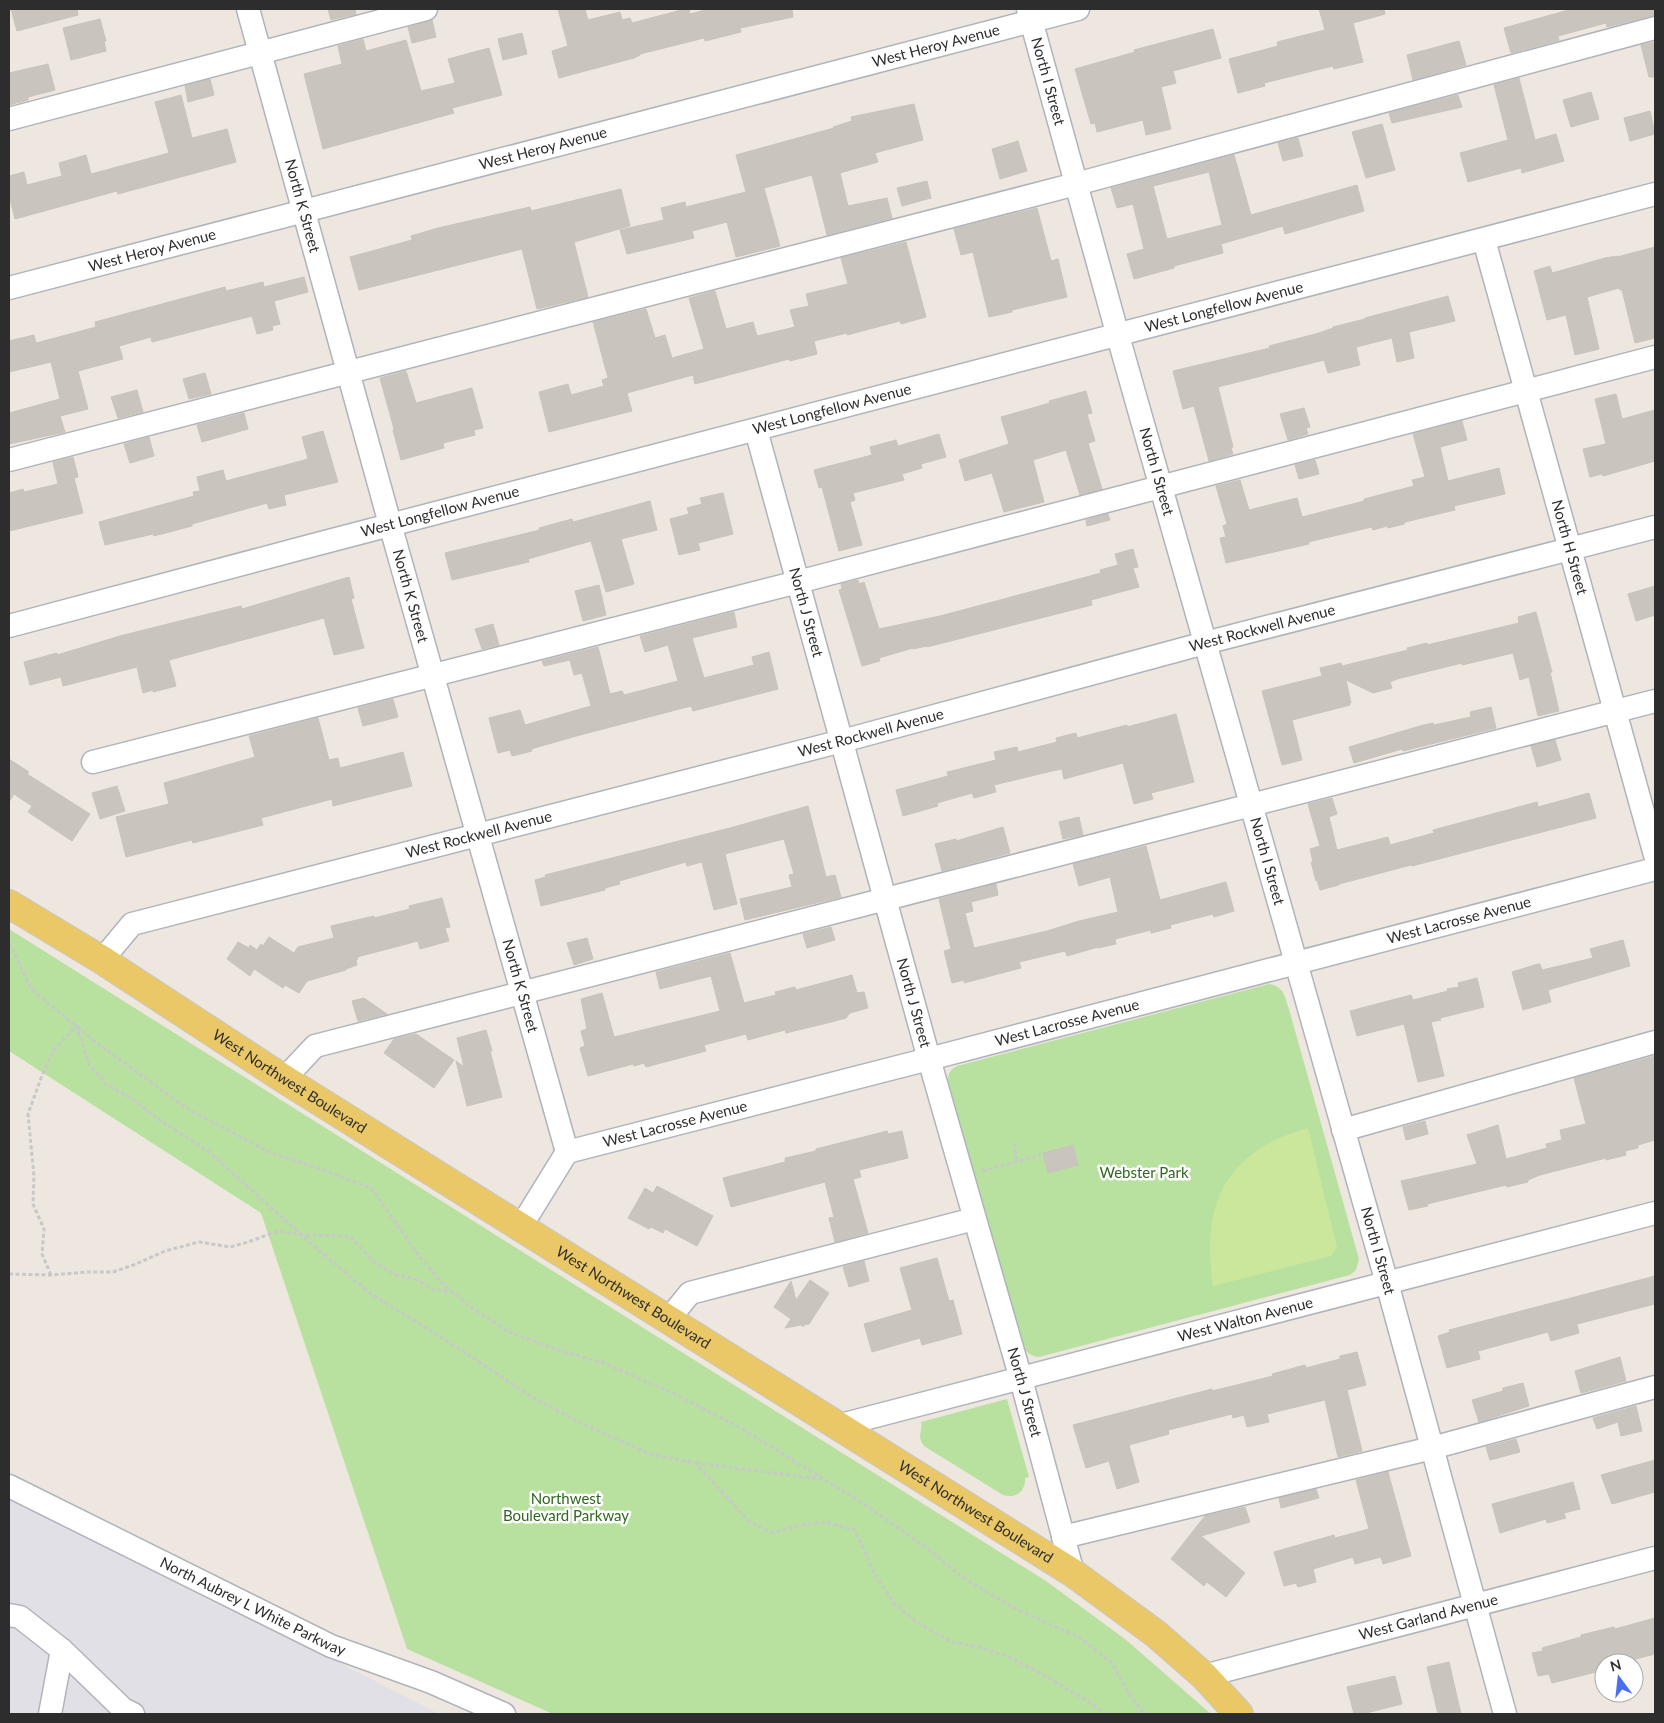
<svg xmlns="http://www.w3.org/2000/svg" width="1664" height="1723" viewBox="0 0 1664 1723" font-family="Lato,sans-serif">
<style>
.industrial{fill:#e2e0e7}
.green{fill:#b8e1a0}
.pitch{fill:#cae79c}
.building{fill:#c9c5be;stroke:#c9c3b9;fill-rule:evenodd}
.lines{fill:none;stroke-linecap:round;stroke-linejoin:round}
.minor-casing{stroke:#b0b3bc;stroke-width:25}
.major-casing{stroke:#c8c8c8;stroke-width:30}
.path{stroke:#c8c8c8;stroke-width:3;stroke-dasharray:4 2.5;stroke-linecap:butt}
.minor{stroke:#fff;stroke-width:22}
.major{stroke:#eac868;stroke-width:28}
.labels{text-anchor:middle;stroke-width:5;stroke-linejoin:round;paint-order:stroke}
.street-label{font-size:15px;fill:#2d2d2d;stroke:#fff}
.park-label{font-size:15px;fill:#30681f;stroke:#fff}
</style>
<rect width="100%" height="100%" fill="#ede7e0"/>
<path class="industrial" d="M9,1496L99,1539L439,1714H9Z"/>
<g class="green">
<path d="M9,929L1046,1581L1125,1639L1211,1714H553L407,1649L261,1213L9,1051Z"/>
<path d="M1269,984C1284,986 1285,997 1289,1009L1359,1259L1356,1270L1350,1275L1039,1357C1030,1356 1026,1352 1021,1345L948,1081C948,1073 950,1070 957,1066Z"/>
<path d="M1007,1399L1029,1477L1025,1478C1026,1491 1016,1499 1003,1495L924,1446C916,1435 923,1433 921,1422Z"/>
</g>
<path class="pitch" d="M1308,1128L1337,1247L1331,1256L1213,1286C1204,1220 1214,1169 1279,1138C1288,1134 1299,1131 1308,1128Z"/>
<g class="building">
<path d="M11,9H77L78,15L17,31Z"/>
<path d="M328,9H355L356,14L331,20Z"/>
<path d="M558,9H585L588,20L620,12L622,20L630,18L632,23L685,9H689L690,14L709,9H792L793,17L740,28L741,32L705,41L704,38L640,54V55L634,58L559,78L552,51L568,46Z"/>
<path d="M1319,9H1384L1385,14L1353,23L1363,62L1334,69L1333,66L1264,83L1265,86L1238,93L1229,59L1278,46L1277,42L1325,30Z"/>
<path d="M1572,9H1655V15L1607,27L1606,23L1558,36L1559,40L1511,53L1504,28Z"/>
<path d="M100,19L106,41H104L106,51L71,60L63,28Z"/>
<path d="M432,20L436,37L412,43L408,27Z"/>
<path d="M1213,29L1221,58L1173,71L1176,83L1161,87L1171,129L1146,135L1143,120L1097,132L1095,123L1091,124L1075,69L1135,52L1134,50Z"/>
<path d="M522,33L527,54L503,60L498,39Z"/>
<path d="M363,39L366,51L406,40L421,91L455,83L448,59L489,48L502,95L452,108L454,113L323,149L304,74L342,64L338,46Z"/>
<path d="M1459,41L1466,65L1413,80L1407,55Z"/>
<path d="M1655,42V77H1649L1641,45Z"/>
<path d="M48,64L55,90L28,97V100L9,105V73Z"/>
<path d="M1519,78L1535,140L1556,134L1564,161L1522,173L1521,168L1468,182L1460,153L1508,140L1494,85Z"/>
<path d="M210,79L214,95L188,102L185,86Z"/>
<path d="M1591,92L1599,119L1571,127L1563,100Z"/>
<path d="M181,95L192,138L227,129L236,162L118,194L117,191L15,219L9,195V176L24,172L27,185L62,176L59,163L86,155L91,174L169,153L155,102Z"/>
<path d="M1458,95L1462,107L1392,123L1389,113Z"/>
<path d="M914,104L923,140L875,153L878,162L840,173L848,206L887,198L892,218L827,235L812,175L764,188L780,246L736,257L727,222L692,231L694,238L627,254L620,230L664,220L661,208L685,202L686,207L746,192L736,155L834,128L833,127L852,121L851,117Z"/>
<path d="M1650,111L1655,134L1630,141L1624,118Z"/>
<path d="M1382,124L1395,170L1366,178L1352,132Z"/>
<path d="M1298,138L1303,156L1283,161L1278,143Z"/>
<path d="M1018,141L1027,171L1000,179L992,149Z"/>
<path d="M1234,155L1251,215L1357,185L1364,211L1285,234L1283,226L1221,244L1223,253L1174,266V268L1134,279L1127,254L1144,249L1133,204L1117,208L1111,188ZM1209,172L1222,225L1167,239L1153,186Z"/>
<path d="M927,181L931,198L902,206L897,188Z"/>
<path d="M621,189L630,226L574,242L588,297L537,309L522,249L359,290L350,257L412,240L411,236L438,228L530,207L531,211Z"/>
<path d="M1037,208L1051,261L1058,259L1067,297L1012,310V312L989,317L973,252L961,255L954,229Z"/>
<path d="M906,242L926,317L901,324L900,321L847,335V333L814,341L817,354L790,361L789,359L695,384L693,375L627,393L632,411L549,432L539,392L568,384L571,395L604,386L602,380L608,378L593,322L646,309L655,338L665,335L672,358L704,349L689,298L715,291L726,329L753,322L757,336L795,327L790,310L809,306L806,294L848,284L841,258Z"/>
<path d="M1655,247V338L1635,343L1622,290H1620L1619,288L1587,297L1599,349L1575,355L1566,315L1547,320L1534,271L1550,266L1552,273L1605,258L1617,256V257Z"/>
<path d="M304,277L308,292L274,301L280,324L272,326L273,330L257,334L252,316L152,342L151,337L119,346L123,359L78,371L88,409L60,416L65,432L9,444V413L60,399L51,362L9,372V341L34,335L36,343L96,327L95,322L225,287L226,291L263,282L264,287Z"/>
<path d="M1448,296L1455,321L1409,332L1414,358L1397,362L1392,338L1356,347L1360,365L1328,373L1324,360L1218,387L1233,447L1231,448L1233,454L1209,461L1194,406L1183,409L1173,371L1270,348L1269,346L1319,333L1333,328V327L1365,319V318Z"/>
<path d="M406,371L416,403L472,388L483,428L474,430L475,435L443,443L444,448L401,460L393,430L394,429L380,378Z"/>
<path d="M205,373L211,394L189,399L183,379Z"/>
<path d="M137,390L143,412L118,418L111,397Z"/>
<path d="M1086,391L1092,413L1087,414L1095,441L1088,443L1102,489L1080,495L1066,450L1033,460L1044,502L1004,512L992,473L965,481L959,460L1009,444L1001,417L1050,403L1049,401Z"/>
<path d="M1616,394L1622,419L1655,410V461L1603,476L1602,474L1590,477L1583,449L1606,444L1595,399Z"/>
<path d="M1304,408L1310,427L1306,428L1308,434L1288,440L1280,414Z"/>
<path d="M244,413L248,429L202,442L197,425Z"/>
<path d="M1462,421L1467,440L1440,447L1448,481L1499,468L1505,494L1454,506L1455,510L1405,522L1404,524L1388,528L1387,526L1373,530L1372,527L1308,542L1309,544L1226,563L1220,538L1226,537L1223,526L1227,524L1216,486L1240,480L1249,510L1297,498L1302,517L1364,501V499L1414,486L1412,480L1425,477L1413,434Z"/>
<path d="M323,431L338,482L284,495L286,505L269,509L267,503L192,524V526L154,536L153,534L105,545L99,522L194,496L193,492L200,491L197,477L223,470L226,481L308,459L302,437Z"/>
<path d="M939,434L946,457L921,464L922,468L902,474L904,480L853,493L855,500L850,502L862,545L839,551L822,487L819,488L814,470L872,455L870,447L896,440L898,446Z"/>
<path d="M149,437L154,456L130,463L124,444Z"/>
<path d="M73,457L78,477L74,478L83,513L9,531V493L23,489L24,492L58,484L53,462Z"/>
<path d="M1315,460L1319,474L1299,479L1295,465Z"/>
<path d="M723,493L733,534L698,543L700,550L679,555L670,519L689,514L687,508L702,504L700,498Z"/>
<path d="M650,501L657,530L621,539L634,584L606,592L591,541L528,559L529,562L452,580L445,553L540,530L539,528L572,519L573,522Z"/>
<path d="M1108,514L1110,520L1087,526L1086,520Z"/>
<path d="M1133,549L1138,567L1133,568L1139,587L1091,600L1092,605L927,647V646L913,649V648L879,658L880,661L862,666L839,590L842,589L841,584L858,580L859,584L864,582L879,629L940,616L1101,573L1100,570L1118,565L1115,554Z"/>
<path d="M349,577L354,598L351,599L364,648L334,655L324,618L169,660L176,686L153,692V690L143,693L137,667L63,686L61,677L30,685L24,662L57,653V655L120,636L196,617L241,606L242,609Z"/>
<path d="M599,585L606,615L583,621L575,591Z"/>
<path d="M1655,586V615L1636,621L1628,594Z"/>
<path d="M734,612L737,627L692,638L704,678L754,665L752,657L769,652L778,689L693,711L691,706L580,735L531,749L532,751L512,756L510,750L498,753L489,718L520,710L525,725L591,706L582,673L574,675L570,660L544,666L542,661L598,647L610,694L622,691L624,695L678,681L668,645L645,652L640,636Z"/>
<path d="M1536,612L1552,672H1550L1559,711L1538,716L1529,677L1520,680L1513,653L1462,665V663L1397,679L1390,682L1392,688L1373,693L1346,680L1351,703H1349L1350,705L1292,720L1302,760L1282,765L1262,691L1322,676L1320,668L1341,663L1342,666L1408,650L1407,648L1427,643V645L1519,623L1518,617Z"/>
<path d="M493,624L499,645L482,649L475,629Z"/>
<path d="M393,699L398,717L363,726L358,708Z"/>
<path d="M1491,707L1496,728L1403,751L1402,749L1354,763L1349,747L1420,726L1433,723L1434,725L1471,717L1470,712Z"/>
<path d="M1176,714L1194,782L1151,793L1153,799L1134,804L1123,763L1064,779L1062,769L1052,771L994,785L996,792L974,798L972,793L937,803L938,806L903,816L896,790L948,776L947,772L996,760L994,752L1017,747L1018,752L1057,742L1056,738L1076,733L1077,738L1127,725V727Z"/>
<path d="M318,718L329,760L338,758L340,768L403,752L412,786L333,806L332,799L261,818L263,825L193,843L192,840L126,857L116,817L169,804L164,783L255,757L249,736Z"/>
<path d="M1555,740L1561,760L1537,767L1531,746Z"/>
<path d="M9,759L29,772L27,774L90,814L72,841L28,812L32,806L14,794L9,802Z"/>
<path d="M117,786L125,811L100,819L92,793Z"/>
<path d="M1589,793L1596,818L1412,866L1411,865L1339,884V885L1320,890L1317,880L1316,881L1311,862H1313L1310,849L1320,846L1308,804L1332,798L1337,814L1329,817L1337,850L1388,837L1390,845L1434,833L1433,830L1537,802L1538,807Z"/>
<path d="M808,806L826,877L835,875L841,897L745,920L740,899L792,887L789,875L794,874L784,839L725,854L737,904L714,910L702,862L687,866L686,862L619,881L620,884L605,888V890L541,906L535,880L546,877L545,875L730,828Z"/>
<path d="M1079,817L1083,835L1063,839L1059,822Z"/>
<path d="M1003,827L1010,853L942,871L935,844L956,839V841Z"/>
<path d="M1146,846L1160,900L1226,882L1234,911L1214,917L1213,914L1170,925L1171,928L1151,933V930L1115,939L1116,944L1098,948V947L1067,956L1065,951L1019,962L1021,968L964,983V980L952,983L944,951L951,949L939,899L996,884L998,895L971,902L973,911L965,913L974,948L1047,931L1079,921L1118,912L1110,877L1079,886L1073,864Z"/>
<path d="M442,898L450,927L445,928L449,941L420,949L418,941L357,957L358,959L356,960L357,965L346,969V970L307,981L299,993L285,985L283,988L254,969L250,976L227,959L238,942L249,948L250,945L257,950L261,944L263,946L269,937L294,953L298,947L334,938L331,926L374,916V918L410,909L409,906Z"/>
<path d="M831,927L835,940L807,948L803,934Z"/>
<path d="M587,938L593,959L574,965L567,943Z"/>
<path d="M1623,940L1630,966L1548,990L1551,1002L1523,1010L1512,972L1538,964H1540L1542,970L1593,958L1590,949Z"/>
<path d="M730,953L744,1003L776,995L775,992L795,987L796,990L852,975L857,993L864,992L868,1008L850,1013L846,1018L831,1022L786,1033L785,1030L748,1040L746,1034L704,1045L706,1051L646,1067L644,1063L634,1066L633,1064L588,1076L580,1048L585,1046L581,1031L587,1029L581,999L602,993L614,1037L720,1011L711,976L660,989L656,972Z"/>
<path d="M1477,978L1484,1007L1440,1018L1441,1020L1431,1022L1444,1076L1418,1082L1404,1024L1357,1036L1350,1011L1411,995L1413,1000L1448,991L1447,989L1459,987L1458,983Z"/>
<path d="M364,998L387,1014L358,1021L352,1001Z"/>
<path d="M486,1030L492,1051H490L502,1097L467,1106L456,1061L464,1067L457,1038Z"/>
<path d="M416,1034L454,1060L434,1088L384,1053L394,1039Z"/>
<path d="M1655,1056V1140L1638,1145V1148L1625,1151L1626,1155L1606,1160V1158L1540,1175L1528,1180V1182L1507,1187L1506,1185L1427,1204L1428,1206L1409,1210L1401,1181L1477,1164L1467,1135L1498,1125L1506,1159L1547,1148L1546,1144L1562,1140L1560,1130L1586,1124L1574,1078Z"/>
<path d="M1425,1121L1428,1134L1406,1140L1403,1127Z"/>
<path d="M887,1131L888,1134L902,1131L908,1158L859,1170L861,1177L853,1179L868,1233L835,1242L829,1218L834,1217L825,1182L731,1207L723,1178L785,1162V1158L816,1151V1149Z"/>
<path d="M1073,1145L1078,1165L1048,1173L1043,1153Z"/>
<path d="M657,1186L713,1216L697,1246L665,1229L663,1233L651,1227L649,1229L628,1218L645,1188L653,1193Z"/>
<path d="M937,1258L949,1301L953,1300L962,1334L922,1345L920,1338L872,1352L864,1324L912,1310L900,1268Z"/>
<path d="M864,1261L869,1281L849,1287L843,1267Z"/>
<path d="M1655,1276V1304L1577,1324L1579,1333L1551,1341L1548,1332L1478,1351L1480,1359L1447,1368L1438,1336L1450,1332L1449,1330Z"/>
<path d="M810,1280L829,1293L809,1324L803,1325L804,1327L801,1325L785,1328L791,1319L774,1307L791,1281L796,1300Z"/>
<path d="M1357,1352L1366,1385L1347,1390L1362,1451L1338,1457L1325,1400L1267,1414L1269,1422L1247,1427L1244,1415L1233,1418L1232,1414L1168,1430L1169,1434L1129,1445L1139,1482L1117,1489L1109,1461L1086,1468L1073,1425L1212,1389V1391L1273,1376L1272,1374L1305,1365L1306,1368L1340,1359V1356Z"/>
<path d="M1620,1357L1626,1381L1581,1393L1575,1371Z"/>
<path d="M1523,1383L1529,1406L1479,1422L1472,1400L1503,1391V1388Z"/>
<path d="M1636,1406L1642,1431L1621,1436L1618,1422L1597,1429L1593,1418Z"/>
<path d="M1516,1439L1520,1452L1490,1460L1486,1447Z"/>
<path d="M1655,1460V1492L1612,1504L1601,1475Z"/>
<path d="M1388,1472L1411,1556L1383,1564L1381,1557L1355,1564L1353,1557L1313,1569L1316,1582L1298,1587L1296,1583L1284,1586L1274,1552L1334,1535L1335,1538L1369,1529L1356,1480Z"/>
<path d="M1573,1482L1580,1509L1564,1513L1566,1518L1547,1523L1546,1519L1500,1533L1492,1504Z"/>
<path d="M1316,1489L1319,1498L1281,1508L1279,1498Z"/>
<path d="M1245,1507L1250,1522L1201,1536L1245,1573L1226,1597L1207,1582L1204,1586L1171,1559L1205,1516Z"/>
<path d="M1655,1618V1654L1621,1663H1604V1670L1552,1683L1549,1674L1538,1676L1532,1653L1543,1651L1542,1648L1581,1637V1635L1614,1627L1615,1629Z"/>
<path d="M1449,1662L1461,1714H1438L1427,1667Z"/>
<path d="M1395,1676L1402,1704L1362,1714H1354L1347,1687Z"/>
</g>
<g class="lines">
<g class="minor-casing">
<g id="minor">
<path id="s1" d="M248,9L390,524L567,1152"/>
<path id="s2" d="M1028,9L1118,336L1387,1283L1505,1714"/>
<path d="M9,119L426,9"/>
<path id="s3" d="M1484,240L1655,855"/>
<path id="s4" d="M9,288L1078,9"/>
<path id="s5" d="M756,430L929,1059L1021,1379L1073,1573"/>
<path d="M9,460L1076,184L1655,28"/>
<path id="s6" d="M9,626C557,479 1107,339 1655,194"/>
<path d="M93,762L798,582L1655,357"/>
<path id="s7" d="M102,960L132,924L842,741L1205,643L1655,527"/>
<path d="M284,1079L315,1046L1655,701"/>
<path d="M1343,1130L1655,1042"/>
<path id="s8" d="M520,1228L567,1152L929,1059L1655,869"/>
<path d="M668,1320L690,1293L974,1219"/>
<path id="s9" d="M837,1426L1655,1213"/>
<path id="s10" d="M9,1486L331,1646L431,1682L504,1714"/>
<path d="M1063,1537L1432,1448L1655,1387"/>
<path d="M9,1615L20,1617L62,1650L123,1709L133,1714"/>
<path id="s11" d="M1204,1676L1655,1558"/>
<path d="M50,1714L62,1650"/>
</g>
</g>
<g class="major-casing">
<g id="major">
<path id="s12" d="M9,904L102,960L284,1079L1073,1573L1156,1634L1204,1676L1239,1714"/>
</g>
</g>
<g class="path">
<path d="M9,943L32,990L97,1043L188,1109L271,1153L318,1168L371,1188L420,1257L441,1282L469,1306L509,1332L564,1352L604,1363L679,1396L739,1427L864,1504L927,1548L962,1577L1016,1609L1079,1637L1112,1663L1129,1694L1144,1714"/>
<path d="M1014,1143L1017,1162"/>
<path d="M982,1171L1041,1155"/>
<path d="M9,1274L51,1275L88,1272H113L136,1264L165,1251L199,1242L230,1247L248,1242L278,1231L302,1235L350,1236L374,1262L394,1274L417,1280L432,1289L451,1292"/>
<path d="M51,1275L42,1254L44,1229L33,1204L34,1176L28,1114L41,1078L54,1050L76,1026L89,1064L107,1085L131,1098L161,1121L209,1152L315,1247L370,1293L466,1353L530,1396L583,1424L650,1454L695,1463L749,1521L772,1533L801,1525L825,1522L855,1530L875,1575L894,1603L915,1621L951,1642L975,1646L1007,1656L1042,1674L1092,1704L1105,1714"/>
<path d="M696,1463L821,1479"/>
</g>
<use href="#minor" class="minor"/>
<use href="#major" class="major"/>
</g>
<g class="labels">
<g class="street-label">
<text dy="5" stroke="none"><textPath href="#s4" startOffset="958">West Heroy Avenue</textPath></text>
<text dy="5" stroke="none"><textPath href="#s2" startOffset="75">North I Street</textPath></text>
<text dy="5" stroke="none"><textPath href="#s4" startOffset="552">West Heroy Avenue</textPath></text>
<text dy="5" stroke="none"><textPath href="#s1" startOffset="204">North K Street</textPath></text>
<text dy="5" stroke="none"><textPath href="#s4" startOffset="148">West Heroy Avenue</textPath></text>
<text dy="5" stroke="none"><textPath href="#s6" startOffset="1256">West Longfellow Avenue</textPath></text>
<text dy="5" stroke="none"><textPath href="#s6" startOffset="851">West Longfellow Avenue</textPath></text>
<text dy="5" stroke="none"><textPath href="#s2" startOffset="480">North I Street</textPath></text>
<text dy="5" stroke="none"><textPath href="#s6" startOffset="446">West Longfellow Avenue</textPath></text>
<text dy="5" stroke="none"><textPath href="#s3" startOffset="319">North H Street</textPath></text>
<text dy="5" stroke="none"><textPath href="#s1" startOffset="609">North K Street</textPath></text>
<text dy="5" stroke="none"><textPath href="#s5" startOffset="189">North J Street</textPath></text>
<text dy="5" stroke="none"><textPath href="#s7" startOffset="1215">West Rockwell Avenue</textPath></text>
<text dy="5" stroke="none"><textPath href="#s7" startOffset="810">West Rockwell Avenue</textPath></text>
<text dy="5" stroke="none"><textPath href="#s7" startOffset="405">West Rockwell Avenue</textPath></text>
<text dy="5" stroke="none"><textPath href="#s2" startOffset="885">North I Street</textPath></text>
<text dy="5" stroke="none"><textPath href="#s8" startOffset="1011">West Lacrosse Avenue</textPath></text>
<text dy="5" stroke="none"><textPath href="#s1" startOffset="1014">North K Street</textPath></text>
<text dy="5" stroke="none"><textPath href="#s5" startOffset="594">North J Street</textPath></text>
<text dy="5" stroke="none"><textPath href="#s8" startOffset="606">West Lacrosse Avenue</textPath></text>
<text dy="5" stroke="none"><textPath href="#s12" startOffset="332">West Northwest Boulevard</textPath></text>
<text dy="5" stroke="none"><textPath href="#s8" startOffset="201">West Lacrosse Avenue</textPath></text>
<text dy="5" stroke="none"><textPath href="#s2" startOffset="1290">North I Street</textPath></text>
<text dy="5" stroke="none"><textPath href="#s12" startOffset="738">West Northwest Boulevard</textPath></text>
<text dy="5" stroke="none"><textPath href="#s9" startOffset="422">West Walton Avenue</textPath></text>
<text dy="5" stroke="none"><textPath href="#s5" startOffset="999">North J Street</textPath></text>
<text dy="5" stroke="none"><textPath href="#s12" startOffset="1142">West Northwest Boulevard</textPath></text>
<text dy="5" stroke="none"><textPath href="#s10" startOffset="272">North Aubrey L White Parkway</textPath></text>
<text dy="5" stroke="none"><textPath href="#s11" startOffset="232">West Garland Avenue</textPath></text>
</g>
<g class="park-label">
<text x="1144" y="1178">Webster Park</text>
<text x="566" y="1504">Northwest<tspan x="566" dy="17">Boulevard Parkway</tspan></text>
</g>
</g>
<rect width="1664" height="1723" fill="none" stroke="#2d2d2d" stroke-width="20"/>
<g transform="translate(1619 1678) rotate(345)"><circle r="24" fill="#ffffff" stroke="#ababab"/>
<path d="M0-4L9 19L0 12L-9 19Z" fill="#496ef1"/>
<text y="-8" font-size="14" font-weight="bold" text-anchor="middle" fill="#2d2d2d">N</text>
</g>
</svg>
